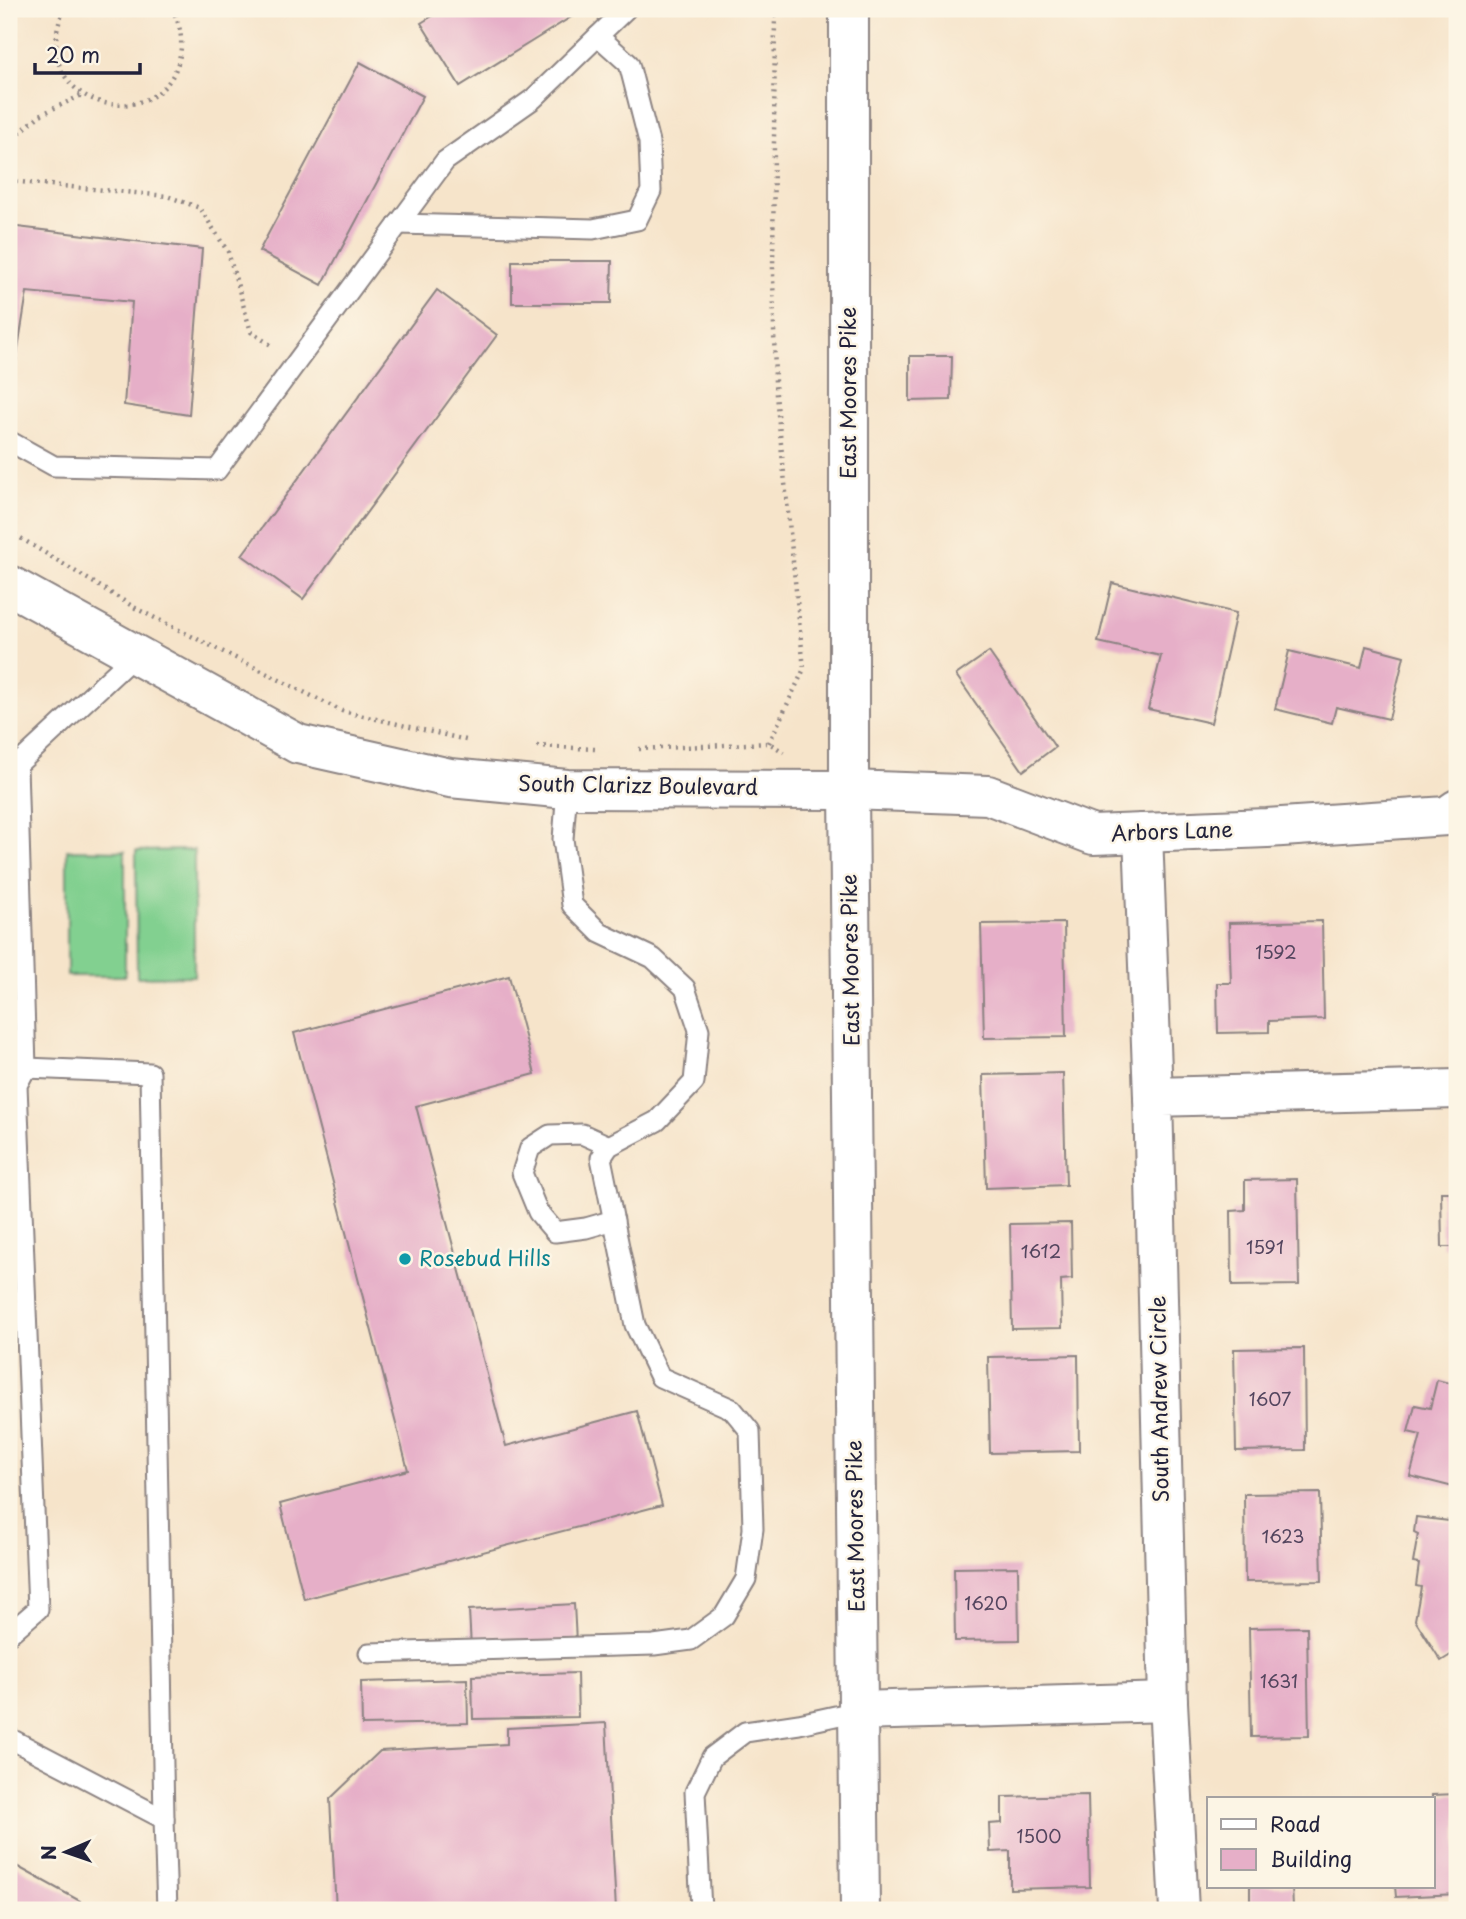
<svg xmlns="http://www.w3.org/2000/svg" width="1466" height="1919" viewBox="0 0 1466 1919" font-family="'Playpen Sans',sans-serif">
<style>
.grass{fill:#82d090;stroke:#527966;stroke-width:2}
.building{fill:#e6afc8}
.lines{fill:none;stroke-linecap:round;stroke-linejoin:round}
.lane-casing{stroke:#8c8382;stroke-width:23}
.street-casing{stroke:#8c8382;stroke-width:42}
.secondary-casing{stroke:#8c8382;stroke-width:42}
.path{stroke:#8c8382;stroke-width:4.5;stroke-dasharray:2 5;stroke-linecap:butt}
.lane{stroke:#fff;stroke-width:19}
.street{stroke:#fff;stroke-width:38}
.secondary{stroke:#fff;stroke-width:38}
.culture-dot{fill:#0f9aa8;stroke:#fcf5e5;stroke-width:2.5}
.labels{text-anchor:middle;stroke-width:5;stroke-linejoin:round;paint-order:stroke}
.number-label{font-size:18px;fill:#53455e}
.street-label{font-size:21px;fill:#22223b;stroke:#fcf5e5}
.culture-label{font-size:21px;fill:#0d838f;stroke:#fcf5e5;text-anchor:start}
</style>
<rect width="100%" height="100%" fill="#fcf5e5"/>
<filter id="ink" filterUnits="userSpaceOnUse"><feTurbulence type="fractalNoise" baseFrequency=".0143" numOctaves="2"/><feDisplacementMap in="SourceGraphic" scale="14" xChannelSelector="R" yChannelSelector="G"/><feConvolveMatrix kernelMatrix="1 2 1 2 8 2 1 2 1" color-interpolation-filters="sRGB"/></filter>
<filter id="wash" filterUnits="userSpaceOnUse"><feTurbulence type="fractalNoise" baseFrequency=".00686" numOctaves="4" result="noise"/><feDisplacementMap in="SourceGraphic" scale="28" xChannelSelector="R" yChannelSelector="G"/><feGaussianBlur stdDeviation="1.57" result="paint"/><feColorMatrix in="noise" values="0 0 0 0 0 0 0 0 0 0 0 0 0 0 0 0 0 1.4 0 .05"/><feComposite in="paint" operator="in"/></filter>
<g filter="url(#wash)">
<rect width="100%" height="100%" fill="#f6e4ca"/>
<g class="grass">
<path d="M67,850L125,851V976H67Z"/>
<path d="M194,850V976L137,977L136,851Z"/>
</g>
<g id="blocks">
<g class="building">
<path d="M444,9H584L460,86L421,23Z"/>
<path d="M360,62L423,96L322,285L259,251Z"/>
<path d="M9,226L202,249L189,415L124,405L132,302L27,292L12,386H9Z"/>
<path d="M512,261H612L611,303H512Z"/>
<path d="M437,290L497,335L303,599L242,555Z"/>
<path d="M910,356H952L951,400L910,401Z"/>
<path d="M1112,583L1236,613L1211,723L1148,709L1161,656L1098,642Z"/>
<path d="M1366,646L1404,656L1389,719L1336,707L1332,723L1275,709L1289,651L1361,668Z"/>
<path d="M989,652L1055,747L1023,771L956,675Z"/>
<path d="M1322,921L1324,1019L1269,1021V1032L1218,1033L1217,983H1231L1229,923Z"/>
<path d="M1064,923L1066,1037L984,1038L981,924Z"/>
<path d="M509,976L535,1074L416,1106L506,1446L637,1411L662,1505L304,1599L280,1504L408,1470L294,1033Z"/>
<path d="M1063,1073L1066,1185L986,1188L983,1075Z"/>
<path d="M1297,1179L1299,1285L1232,1286L1231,1211L1245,1210V1180Z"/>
<path d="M1441,1192H1457V1247H1442Z"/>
<path d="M1071,1223L1072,1279L1061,1280L1062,1328L1012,1329L1010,1224Z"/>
<path d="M1304,1348L1305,1450L1236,1451L1234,1349Z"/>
<path d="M1078,1355L1079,1451L990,1453L988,1357Z"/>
<path d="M1437,1380L1457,1385V1488L1410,1476L1421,1435L1408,1432L1415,1405L1430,1408Z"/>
<path d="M1320,1493L1322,1581L1245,1582L1244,1494Z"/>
<path d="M1416,1517L1457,1522V1651L1441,1661L1415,1620L1421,1587L1416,1586L1419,1564L1413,1563L1418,1534L1414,1532Z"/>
<path d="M1018,1567L1019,1640L955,1641L954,1568Z"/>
<path d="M574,1604L576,1642L471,1648L469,1610Z"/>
<path d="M1307,1627L1309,1736L1251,1737L1249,1628Z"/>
<path d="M577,1673L578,1717L473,1719L472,1676Z"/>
<path d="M467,1679L468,1723L362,1725L361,1682Z"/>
<path d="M606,1723L616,1910H336L330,1799L380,1751L507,1744V1728Z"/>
<path d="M1457,1794V1894L1396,1897L1395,1886H1433L1432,1795Z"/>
<path d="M1088,1795L1090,1887L1010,1889V1851L990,1852L989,1824L1002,1823V1797Z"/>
<path d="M9,1862L80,1901L76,1910H9Z"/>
<path d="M1250,1886H1292L1293,1907L1250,1908Z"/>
</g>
</g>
</g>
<g filter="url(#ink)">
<use href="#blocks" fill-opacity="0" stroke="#8c8382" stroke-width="2"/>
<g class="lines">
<g class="lane-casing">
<g id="lane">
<path d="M398,224L593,229L637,220L651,191L649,142L629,64L598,36"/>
<path d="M9,441L54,466L217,470L445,161L533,99L626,9"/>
<path d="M26,1068L150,1073L164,1819"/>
<path d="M609,1146L582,1134L550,1135L530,1148L522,1173L538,1212L555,1232L586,1228L614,1220"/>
<path d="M9,1634L38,1609L17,1085L26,1068L17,765L135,655"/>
<path d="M369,1653L654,1645L691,1640L724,1616L746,1579L753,1529L750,1431L732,1409L660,1377L635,1325L601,1158L609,1146L657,1121L694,1082L699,1030L685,988L653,958L600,933L572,905L563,839L567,789"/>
<path d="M9,1738L164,1819L167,1910"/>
<path d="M701,1910L695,1792L712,1757L745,1732L799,1724L858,1711"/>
</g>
</g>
<g class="street-casing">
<g id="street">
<path d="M849,790L988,795L1093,835L1267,828L1447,816L1457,809"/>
<path d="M1143,833L1153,1097"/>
<path d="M858,1711L1168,1702"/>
<path d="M1179,1910L1168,1702L1153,1097L1457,1089"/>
</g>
</g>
<g class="secondary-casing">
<g id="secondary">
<path d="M849,9V790L860,1910"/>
<path d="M9,585L298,744L450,778L567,789L849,790"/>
</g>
</g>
<g class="path">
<path d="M64,9C21,109 164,141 180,55C183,38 180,24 172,9"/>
<path d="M9,142L40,115L84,94"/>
<path d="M9,181L167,196L200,208L228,252L251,332L274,347"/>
<path d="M9,531L137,609L342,711L466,740"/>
<path d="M769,743L804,669L775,385L773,273L775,9"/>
<path d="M537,746L595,749"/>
<path d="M639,749L769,743L784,752"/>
</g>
<use href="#lane" class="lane"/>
<use href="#street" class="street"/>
<use href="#secondary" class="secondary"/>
</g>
</g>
<circle class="culture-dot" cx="405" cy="1259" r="7"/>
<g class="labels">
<g class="number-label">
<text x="1276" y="959">1592</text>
<text x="1265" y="1254">1591</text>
<text x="1041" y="1258">1612</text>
<text x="1270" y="1406">1607</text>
<text x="1283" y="1543">1623</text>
<text x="986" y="1610">1620</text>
<text x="1279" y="1688">1631</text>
<text x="1039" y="1843">1500</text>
</g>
<g class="street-label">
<text transform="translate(849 393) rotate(-90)" y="7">East Moores Pike</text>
<text transform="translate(638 786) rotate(1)" y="7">South Clarizz Boulevard</text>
<text transform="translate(1172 832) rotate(-2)" y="7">Arbors Lane</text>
<text transform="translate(851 960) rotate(-91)" y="7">East Moores Pike</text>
<text transform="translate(1160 1399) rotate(-91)" y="7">South Andrew Circle</text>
<text transform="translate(856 1526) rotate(-91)" y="7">East Moores Pike</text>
</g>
<g class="culture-label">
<text x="419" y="1266">Rosebud Hills</text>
</g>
</g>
<rect width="1466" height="1919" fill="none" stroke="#fcf5e5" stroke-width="35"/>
<rect x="1207" y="1797" width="228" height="91" fill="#fcf5e5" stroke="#a5a1a1" stroke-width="2"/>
<rect x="1221" y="1819" width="35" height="10" fill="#ffffff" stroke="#a5a1a1" stroke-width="2"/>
<text x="1270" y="1832" font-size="21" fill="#22223b">Road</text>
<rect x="1221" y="1849" width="35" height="21" fill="#e6afc8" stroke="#a5a1a1" stroke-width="2"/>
<text x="1270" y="1867" font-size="21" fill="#22223b">Building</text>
<g transform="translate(66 1852) rotate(268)" stroke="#fcf5e5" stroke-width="5" paint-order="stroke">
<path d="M0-5L12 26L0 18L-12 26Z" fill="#22223b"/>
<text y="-10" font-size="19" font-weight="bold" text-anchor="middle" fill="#22223b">N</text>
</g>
<path d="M35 63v10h105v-10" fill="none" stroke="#22223b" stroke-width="3.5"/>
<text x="46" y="63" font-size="21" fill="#22223b" stroke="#fcf5e5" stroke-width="5" paint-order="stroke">20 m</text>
</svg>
